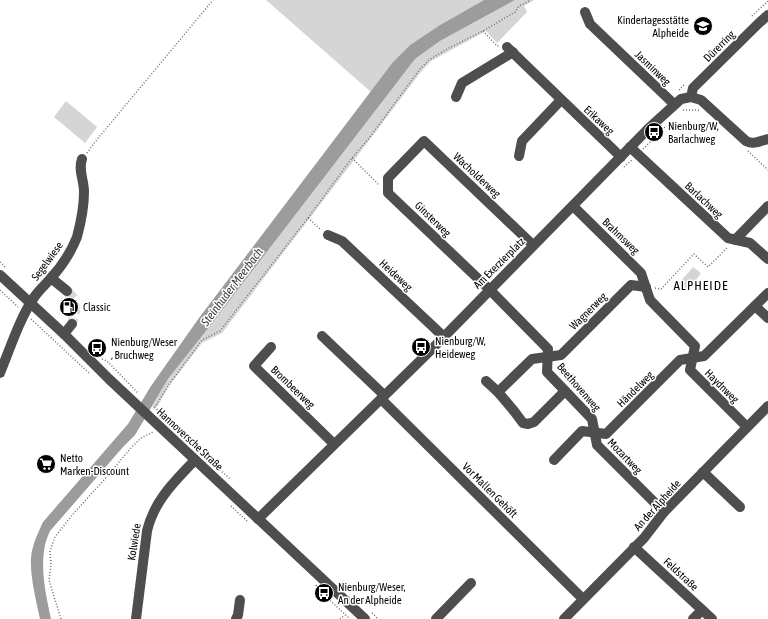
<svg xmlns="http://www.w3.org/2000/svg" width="768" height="619" viewBox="0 0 768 619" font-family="'Asap Condensed',sans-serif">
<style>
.green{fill:#d5d5d5}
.water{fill:#9c9c9c}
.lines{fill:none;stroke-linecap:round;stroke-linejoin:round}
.minor-tunnel{stroke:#d9d9d9;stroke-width:10;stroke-dasharray:10 5;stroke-linecap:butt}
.path{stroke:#707070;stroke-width:1.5;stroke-dasharray:1 2;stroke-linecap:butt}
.minor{stroke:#4e4e4e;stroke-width:10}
.labels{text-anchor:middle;stroke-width:3;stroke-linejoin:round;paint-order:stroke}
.poi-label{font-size:11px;fill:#000;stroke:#fff;text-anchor:start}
.street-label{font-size:11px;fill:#000;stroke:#fff}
.water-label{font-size:12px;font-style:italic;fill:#3d3d3d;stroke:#fff}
.quarter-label{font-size:13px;letter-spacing:1px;fill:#000;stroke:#fff}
</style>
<rect width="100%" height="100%" fill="#fff"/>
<g class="green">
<path d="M266,0H484L440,25L410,45L393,62L371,92Z"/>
<path d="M515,0H534L524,6L527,12L497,43L486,31L431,61L420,73L377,130L222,333L202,343L169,386L157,407L156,406L155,409L152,407L168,379L210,326L415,59L440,41Z"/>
<path d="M66,101L97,127L85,143L54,117Z"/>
<path d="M693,267L701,273L688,292L679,283Z"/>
</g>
<path class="water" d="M484,0H515L440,41L415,59L210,326L168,379L135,435L123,447L50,531C48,536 46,540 45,545C40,570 46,595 51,619H40C36,600 30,577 31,558C32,545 38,533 43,522L128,424L151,386L199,318L393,62L410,45L440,25Z"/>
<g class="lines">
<path class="minor-tunnel" d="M67,291L74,299L75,312L72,324"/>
<g class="path">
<path d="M752,16L768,1"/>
<path d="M483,31L497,46H499"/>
<path d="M679,90L685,84"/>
<path d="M683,110H699"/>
<path d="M643,149L666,126"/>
<path d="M748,151L768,170"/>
<path d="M87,153L95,142L213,0"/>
<path d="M352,158L379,185"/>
<path d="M624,167L632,160"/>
<path d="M308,218L321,230"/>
<path d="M0,262L6,268"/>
<path d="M655,288L661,289L694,254L708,267L728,247"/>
<path d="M0,290L18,307"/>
<path d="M31,319L90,374"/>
<path d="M102,359L107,361L138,393"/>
<path d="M162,417V415L155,407L170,383L202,340L220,331L308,218L352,158L370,137L420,69L429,60L447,49L483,31L515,12L519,6L531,0"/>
<path d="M196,447L231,480"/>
<path d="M231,506L247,521"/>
<path d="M316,585L320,591L350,619"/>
<path d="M372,613L378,619"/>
<path d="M61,619L49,580L51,565L50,551L55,537L73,514L104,480L130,449L141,438L153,432"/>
<path d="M340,619L345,615"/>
</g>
<g class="minor">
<path d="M585,12L590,24L674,104"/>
<path d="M507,47L621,157"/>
<path d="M456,97L462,83L513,52"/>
<path d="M691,97L693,88L759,23L768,15"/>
<path d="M630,147L728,238L750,243L768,259"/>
<path d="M519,156L522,141L561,100"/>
<path d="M573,206L641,273L650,300L695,346L690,370L747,427"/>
<path d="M328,235L342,241L444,337"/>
<path d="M735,240L768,206"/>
<path d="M533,245L424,141L388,178V193L489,289L548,349L547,372L592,419L597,445L664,512"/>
<path d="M0,275L64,334L109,379L365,619"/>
<path d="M51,278L67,291"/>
<path d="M755,306L768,318"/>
<path d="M64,334L72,324"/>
<path d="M322,336L384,395"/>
<path d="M271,347L254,366L334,444"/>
<path d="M0,373C10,349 20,317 35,296C40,289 46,284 51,278C62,266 71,252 77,237C81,222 84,207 84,192C84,180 78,170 82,159"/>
<path d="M486,381L498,392L532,359L561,355L631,285L646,287"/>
<path d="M498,392L514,411L523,423L528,424L534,422L565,391"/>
<path d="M381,399L583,599"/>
<path d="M554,460L582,431L606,434L680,360L704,356L768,293"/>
<path d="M703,472L740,507"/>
<path d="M258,519L427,354L649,128L681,99L691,97L701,100L746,141C754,145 760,141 768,139"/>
<path d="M634,547L712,619"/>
<path d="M136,619L147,531C154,501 174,482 195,460"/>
<path d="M236,619L238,615L240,600"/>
<path d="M436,619L471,583"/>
<path d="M564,619L644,538L664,512L768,406"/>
<path d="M693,619L702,610"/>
</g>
</g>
<defs>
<g id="school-disc" transform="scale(1)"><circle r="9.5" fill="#000" stroke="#fff"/><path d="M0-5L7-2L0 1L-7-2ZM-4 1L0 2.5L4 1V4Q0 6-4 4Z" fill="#fff"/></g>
<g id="bus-disc" transform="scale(1)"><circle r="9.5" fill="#000" stroke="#fff"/><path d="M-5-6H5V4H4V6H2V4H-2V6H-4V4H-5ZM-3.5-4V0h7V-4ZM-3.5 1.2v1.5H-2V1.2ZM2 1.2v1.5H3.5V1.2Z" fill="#fff"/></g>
<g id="fuel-disc" transform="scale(1)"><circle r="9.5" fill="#000" stroke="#fff"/><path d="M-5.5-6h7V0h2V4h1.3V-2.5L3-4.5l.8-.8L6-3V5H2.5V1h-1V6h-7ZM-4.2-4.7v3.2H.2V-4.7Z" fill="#fff"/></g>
<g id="supermarket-disc" transform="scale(1)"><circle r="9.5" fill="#000" stroke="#fff"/><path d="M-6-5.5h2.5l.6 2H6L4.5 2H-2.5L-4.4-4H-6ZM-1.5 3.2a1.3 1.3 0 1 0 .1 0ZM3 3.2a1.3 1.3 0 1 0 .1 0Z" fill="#fff"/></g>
</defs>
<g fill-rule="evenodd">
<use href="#school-disc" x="703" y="26"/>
<use href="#bus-disc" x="654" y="132"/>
<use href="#fuel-disc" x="69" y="307"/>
<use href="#bus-disc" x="421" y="347"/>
<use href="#bus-disc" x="97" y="348"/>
<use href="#supermarket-disc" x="46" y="464"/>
<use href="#bus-disc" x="324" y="593"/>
</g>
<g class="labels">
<g class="poi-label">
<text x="689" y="24" text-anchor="end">Kindertagesstätte<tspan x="689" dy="13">Alpheide</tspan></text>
<text x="668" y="130">Nienburg/W,<tspan x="668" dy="13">Barlachweg</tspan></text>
<text x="83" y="311">Classic</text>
<text x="435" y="345">Nienburg/W,<tspan x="435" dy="13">Heideweg</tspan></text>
<text x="111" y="346">Nienburg/Weser<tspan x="111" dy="13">, Bruchweg</tspan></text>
<text x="60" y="462">Netto<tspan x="60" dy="13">Marken-Discount</tspan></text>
<text x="338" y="591">Nienburg/Weser,<tspan x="338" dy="13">An der Alpheide</tspan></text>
</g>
<g class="street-label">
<text transform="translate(719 46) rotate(-45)" y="4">Dürerring</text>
<text transform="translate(653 68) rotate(44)" y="4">Jasminweg</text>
<text transform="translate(599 120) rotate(43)" y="4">Erikaweg</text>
<text transform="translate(477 175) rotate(43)" y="4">Wacholderweg</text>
<text transform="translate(704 200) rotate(43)" y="4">Barlachweg</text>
<text transform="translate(433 219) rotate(44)" y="4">Ginsterweg</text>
<text transform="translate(621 236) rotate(44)" y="4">Brahmsweg</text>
<text transform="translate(47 261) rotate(-54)" y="4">Segelwiese</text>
<text transform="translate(499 263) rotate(-45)" y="4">Am Exerzierplatz</text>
<text transform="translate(396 275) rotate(43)" y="4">Heideweg</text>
<text transform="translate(588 311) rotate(-45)" y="4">Wagnerweg</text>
<text transform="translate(722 386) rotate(45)" y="4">Haydnweg</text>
<text transform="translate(293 387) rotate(44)" y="4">Brombeerweg</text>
<text transform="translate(579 387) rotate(49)" y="4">Beethovenweg</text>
<text transform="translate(635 389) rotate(-45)" y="4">Händelweg</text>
<text transform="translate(190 439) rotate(43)" y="4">Hannoversche Straße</text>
<text transform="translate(625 456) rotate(46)" y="4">Mozartweg</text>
<text transform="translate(490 490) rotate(45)" y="4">Vor Mallen Gehöft</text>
<text transform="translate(657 505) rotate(-48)" y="4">An der Alpheide</text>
<text transform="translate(134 542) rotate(-81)" y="4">Kolwiede</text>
<text transform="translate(681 574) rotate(43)" y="4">Feldstraße</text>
</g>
<g class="water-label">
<text transform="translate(232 287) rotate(-53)" y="4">Steinhuder Meerbach</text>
</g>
<g class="quarter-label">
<text x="701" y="290">ALPHEIDE</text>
</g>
</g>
</svg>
